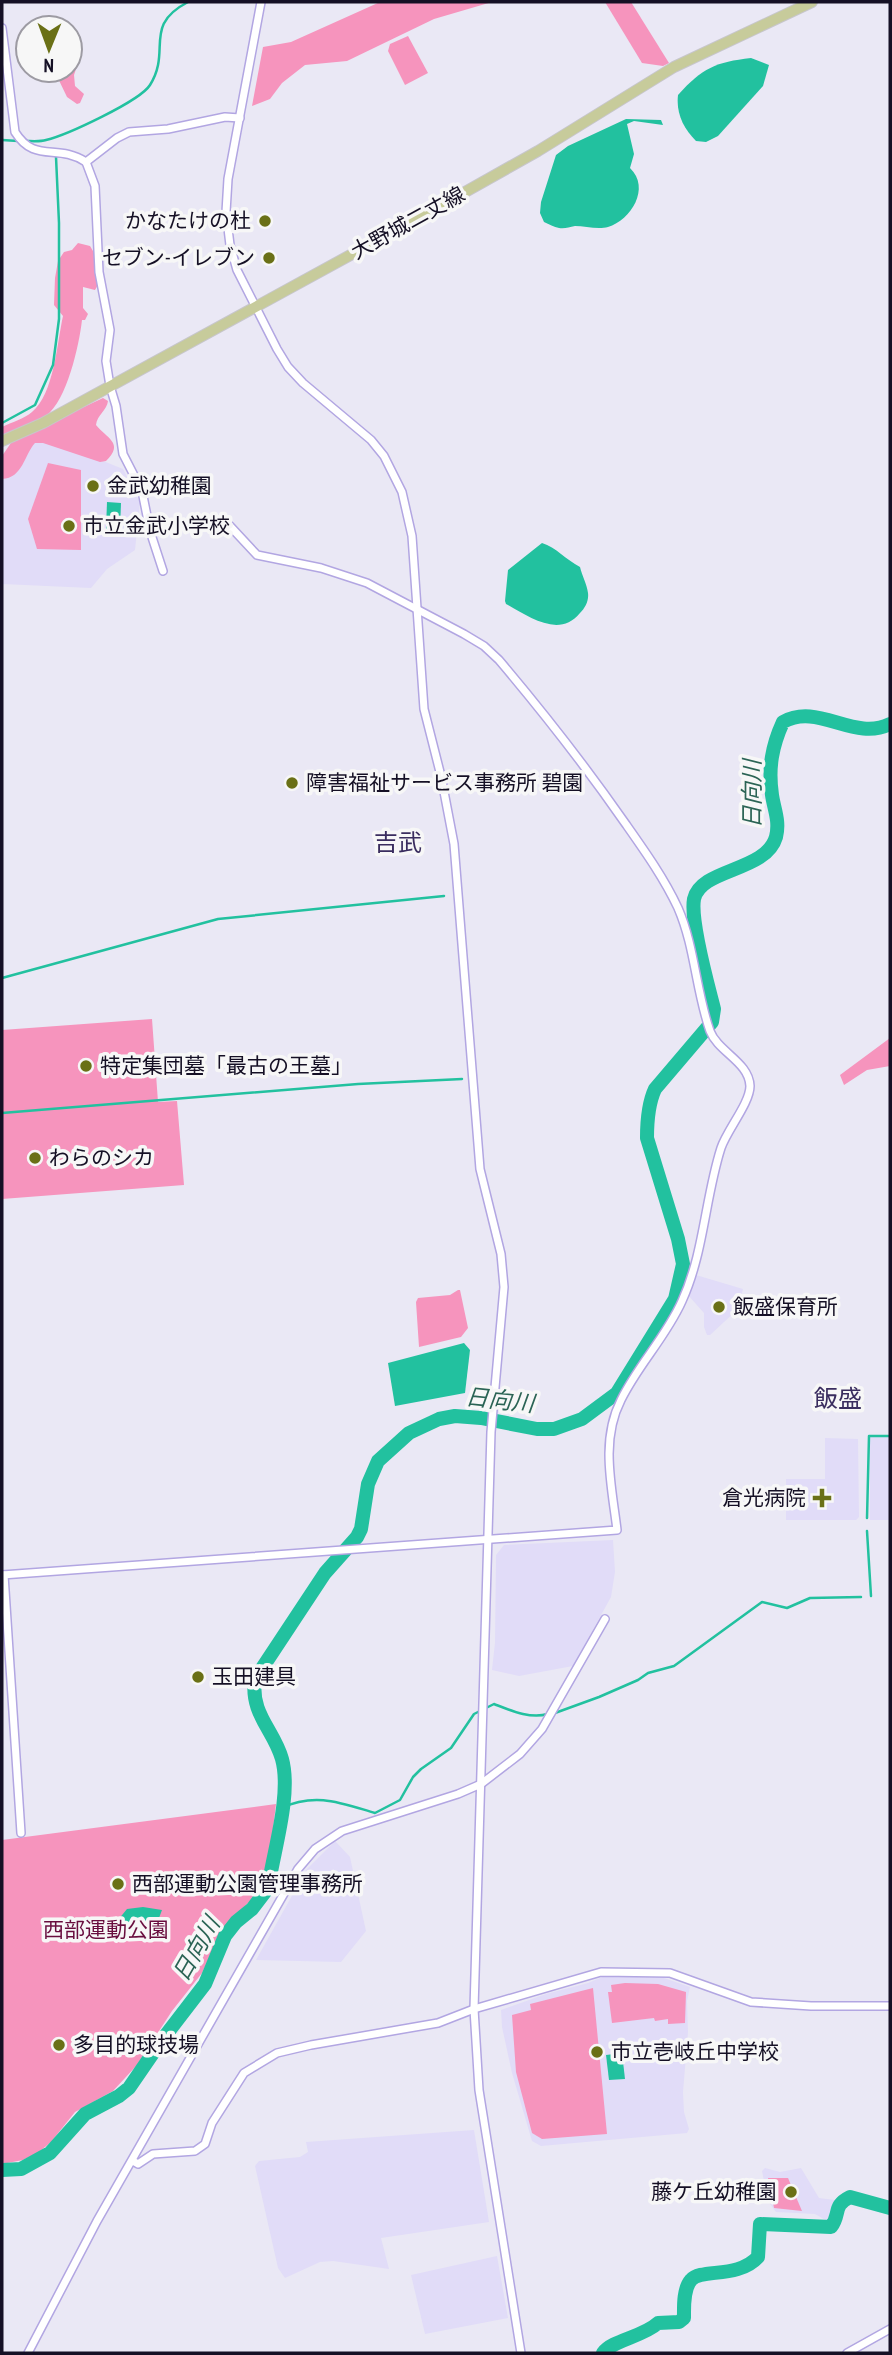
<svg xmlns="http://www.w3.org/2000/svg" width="892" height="2355" viewBox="0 0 892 2355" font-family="'PT Sans Narrow','Noto Sans JP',sans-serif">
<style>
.built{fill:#e1dcf8}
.green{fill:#f694bd}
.water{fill:#22c19f}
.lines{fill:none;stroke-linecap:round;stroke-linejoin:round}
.stream{stroke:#22c19f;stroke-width:2.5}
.river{stroke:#22c19f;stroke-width:14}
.minor-casing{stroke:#b2a6e2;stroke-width:10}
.major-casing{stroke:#c7c6cb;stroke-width:12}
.minor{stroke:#fff;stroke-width:7}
.major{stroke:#c7cb9b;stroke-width:10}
.poi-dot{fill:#6a7016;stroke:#f7f7f7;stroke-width:2.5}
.labels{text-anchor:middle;stroke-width:7;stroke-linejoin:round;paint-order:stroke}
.poi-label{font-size:21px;fill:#151025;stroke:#f7f7f7;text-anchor:start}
.street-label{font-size:21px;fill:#151025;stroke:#f7f7f7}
.park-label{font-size:21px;fill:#680d3e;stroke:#f7f7f7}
.water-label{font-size:23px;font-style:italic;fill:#2b6455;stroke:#f7f7f7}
.quarter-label{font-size:24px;fill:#3a2d5f;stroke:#f7f7f7}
</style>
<rect width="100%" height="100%" fill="#eae8f5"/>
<g class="built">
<path d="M34,433L123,469L140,502L135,550L107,569L91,588L2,584V481Z"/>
<path d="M696,1275L743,1289L738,1309L710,1335H707L704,1327V1313L688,1295Z"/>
<rect x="870" y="1436" width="20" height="84"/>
<path d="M825,1438L858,1439L859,1517L856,1520H786V1479H825Z"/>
<path d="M613,1540L615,1572L611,1597L573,1666L519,1676L492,1670L495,1643L496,1555L504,1545Z"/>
<path d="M335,1841L350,1857L366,1931L341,1962L256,1960L307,1869Z"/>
<path d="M605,1976L664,1978L690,1987L687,2001L688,2032L683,2092L684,2112L689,2129L687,2133L541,2146L532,2141L512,2073L502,2027L501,2010L546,1994L588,1983Z"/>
<path d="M474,2130L489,2222L381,2238L389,2269L333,2261L320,2262L285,2278L278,2268L255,2166L259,2161L300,2157L308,2152L306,2142Z"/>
<path d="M765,2168L780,2172L801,2168L819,2198L835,2200L832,2219L829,2222L815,2214L776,2212L768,2201L762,2171Z"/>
<path d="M497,2256L508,2318L425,2334L411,2275Z"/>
</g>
<g class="green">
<path d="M380,2H492L434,19L347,61L305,65L282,83L270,99L252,106L263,47L291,42Z"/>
<path d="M605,2H631L669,63L663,66L642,63Z"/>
<path d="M408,36L428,73L405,85L388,51L390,44Z"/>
<path d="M70,47L79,60L74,75L75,86L84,94L80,103L77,104L67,97L54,70H70Z"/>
<path d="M78,243L90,246C98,258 104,277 95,290L83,287V308L88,314L85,320H82C79,346 67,400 46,416C34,426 16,431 2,437V427C12,422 24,419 32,412C54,394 57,343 63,316L54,305L55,278L58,261L64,252L72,250Z"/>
<path d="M103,398L108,401C107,410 97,415 96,425C106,438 125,443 106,461L100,462L43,443H35C24,455 23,478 2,479V456L13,440Z"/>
<path d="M48,463L81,470V550L37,549L28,519Z"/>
<path d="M152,1019L158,1102L177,1101L184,1185L2,1199V1030Z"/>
<path d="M890,1038V1066L867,1070L844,1085L840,1075Z"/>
<path d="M458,1290H460L468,1328L461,1337L419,1347L416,1302L418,1298L450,1295Z"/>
<path d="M276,1804L269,1862L265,1881L260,1891L223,1928L202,1973L172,2011L137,2065L113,2091L75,2112L51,2142L39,2152L23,2160L2,2164V1840Z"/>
<path d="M625,1983L658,1984L686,1992L685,2023L668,2024V2019L655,2021L654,2018L612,2023L608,1992H612L611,1985Z"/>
<path d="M593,1988L607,2134L542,2139L532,2133L516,2072L512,2015L531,2010L530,2004Z"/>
<path d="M768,2178H788L802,2211L774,2208Z"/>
</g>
<g class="water">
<path d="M751,58L769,65L763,86L718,136L706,142L696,141C683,128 676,113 678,95C702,68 716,62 751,58Z"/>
<path d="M626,119L661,120L663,125L634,121L627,124L634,154L630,168C651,188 631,220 608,227C598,230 585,226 575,226C569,227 565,229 559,228C554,227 549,224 544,222L540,213L541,202L556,155L568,146Z"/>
<path d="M107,502L121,503L120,530L106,529Z"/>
<path d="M542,543C556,547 566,560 580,567C582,576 587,584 588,593C589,601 585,608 580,613C559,639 528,616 506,604L505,601L508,570Z"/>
<path d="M464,1343L470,1350L465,1393L395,1406L388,1363Z"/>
<path d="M143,1907L162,1910L159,1918H148L143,1934L125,1933L118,1920L127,1909Z"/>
<path d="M622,2053L625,2079L609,2080L606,2055Z"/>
</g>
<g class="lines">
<g class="stream">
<path d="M2,140L18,141"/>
<path d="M25,141C31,141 40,142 46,140C67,135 140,101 150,85C172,50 142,26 188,2"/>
<path d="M2,423L35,405L53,365L59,319V223L56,157"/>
<path d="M2,978L218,919L444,896"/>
<path d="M2,1113L358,1084L462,1079"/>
<path d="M867,1518L869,1436H890"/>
<path d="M867,1531L871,1596"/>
<path d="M555,1713L599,1697L638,1680L648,1673L674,1666L762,1602L787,1608L810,1598L861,1597"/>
<path d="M281,1808C316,1792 341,1803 375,1813L400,1800L413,1777L421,1769L451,1748L474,1714L494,1704C512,1711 530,1719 548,1714"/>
</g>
<g class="river">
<path d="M2,2170L21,2169L50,2153L85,2114L119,2096L129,2088L162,2040L205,1984L225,1936L236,1922L252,1909L265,1892L270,1877C276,1843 291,1792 282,1759C274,1730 250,1714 255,1679L325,1573L357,1537L361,1529L368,1484L378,1461L409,1433L439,1419L455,1416L481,1418L537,1429H554L582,1419L617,1393L675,1299L683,1264L678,1239L647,1138C647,1121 648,1104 655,1089L712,1022L714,1009C708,985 690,922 694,899C701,868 766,872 776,837C780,821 774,809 772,795C768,768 772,746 783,722C818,702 854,742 890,724"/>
<path d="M603,2353C612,2340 643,2337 658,2323L679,2322L684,2318C684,2307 683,2289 691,2280C701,2268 738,2279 758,2257L760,2224L831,2227C841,2214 832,2206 850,2197L890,2208"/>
</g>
<g class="minor-casing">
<g id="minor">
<path d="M261,2L228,179L226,212L230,245L237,270L277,349L288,367L303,383L371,440L384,456L402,492L412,536L424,709L441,776L454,844L480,1169L501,1254L504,1287L491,1432L474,2009L479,2090L521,2353"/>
<path d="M2,28L15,132C35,164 57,143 86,162L95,186L99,272L110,330L106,361L110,386L116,406L123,454L142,491L150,531L163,571"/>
<path d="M86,162L117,138L129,132L168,129L225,117L240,118"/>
<path d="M2,1575L617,1530C612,1487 600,1441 621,1400C638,1365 666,1337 682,1301C704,1253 705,1198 721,1148C727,1130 750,1103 750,1086C749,1062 718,1052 710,1031C696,992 695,947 678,908C664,878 644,850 625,823C586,767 543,712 499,660L484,646L464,634L367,583L321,568L257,555L229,525"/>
<path d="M4,1575L21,1833"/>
<path d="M133,2161L138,2164L153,2154L195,2151L205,2144L212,2123L244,2073L277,2053L311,2045L438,2023L474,2009L601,1972L670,1973L751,2002L811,2006H890"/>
<path d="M28,2353L97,2221L298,1869L315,1849L342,1831L458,1794L481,1784L520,1754L542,1729L605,1619"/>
<path d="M847,2353L890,2329"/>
</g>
</g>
<g class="major-casing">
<path id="major" d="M2,441L43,423L442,205L538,151L674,67L812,2"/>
</g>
<use href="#minor" class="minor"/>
<use href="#major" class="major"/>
</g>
<g class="poi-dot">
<circle cx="265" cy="221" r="7"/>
<circle cx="269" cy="258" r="7"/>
<circle cx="93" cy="486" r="7"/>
<circle cx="69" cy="526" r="7"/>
<circle cx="292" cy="783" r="7"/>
<circle cx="86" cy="1066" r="7"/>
<circle cx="35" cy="1158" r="7"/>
<circle cx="719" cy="1307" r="7"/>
<path d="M818.5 1487.5h7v7h7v7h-7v7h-7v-7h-7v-7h7z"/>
<circle cx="198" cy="1677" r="7"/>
<circle cx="118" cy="1884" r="7"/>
<circle cx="59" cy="2045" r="7"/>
<circle cx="597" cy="2052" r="7"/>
<circle cx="791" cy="2192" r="7"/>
</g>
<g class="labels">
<g class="poi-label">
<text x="251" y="228" text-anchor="end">かなたけの杜</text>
<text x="255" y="265" text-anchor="end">セブン-イレブン</text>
<text x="107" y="493">金武幼稚園</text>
<text x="83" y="533">市立金武小学校</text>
<text x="306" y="790">障害福祉サービス事務所 碧園</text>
<text x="100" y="1073">特定集団墓「最古の王墓」</text>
<text x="49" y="1165">わらのシカ</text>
<text x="733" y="1314">飯盛保育所</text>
<text x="806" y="1505" text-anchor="end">倉光病院</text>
<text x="212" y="1684">玉田建具</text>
<text x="132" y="1891">西部運動公園管理事務所</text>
<text x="73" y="2052">多目的球技場</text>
<text x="611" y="2059">市立壱岐丘中学校</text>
<text x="777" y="2199" text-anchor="end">藤ケ丘幼稚園</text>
</g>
<g class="street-label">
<text transform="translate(408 223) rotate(-29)" y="7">大野城二丈線</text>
</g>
<g class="park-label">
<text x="106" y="1937">西部運動公園</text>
</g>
<g class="water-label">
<text transform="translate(752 794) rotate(-90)" y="8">日向川</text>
<text transform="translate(500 1400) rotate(6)" y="8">日向川</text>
<text transform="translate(196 1949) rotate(-60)" y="8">日向川</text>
</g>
<g class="quarter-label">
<text x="398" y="851">吉武</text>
<text x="838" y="1407">飯盛</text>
</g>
</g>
<rect width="892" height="2355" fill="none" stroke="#151025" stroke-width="7"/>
<g transform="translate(49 49) rotate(181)"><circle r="33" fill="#f7f7f7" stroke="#9d9ba3" stroke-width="2"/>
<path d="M0-5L12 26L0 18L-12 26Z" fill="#6a7016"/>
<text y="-10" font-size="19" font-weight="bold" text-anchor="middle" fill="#151025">N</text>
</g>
</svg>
